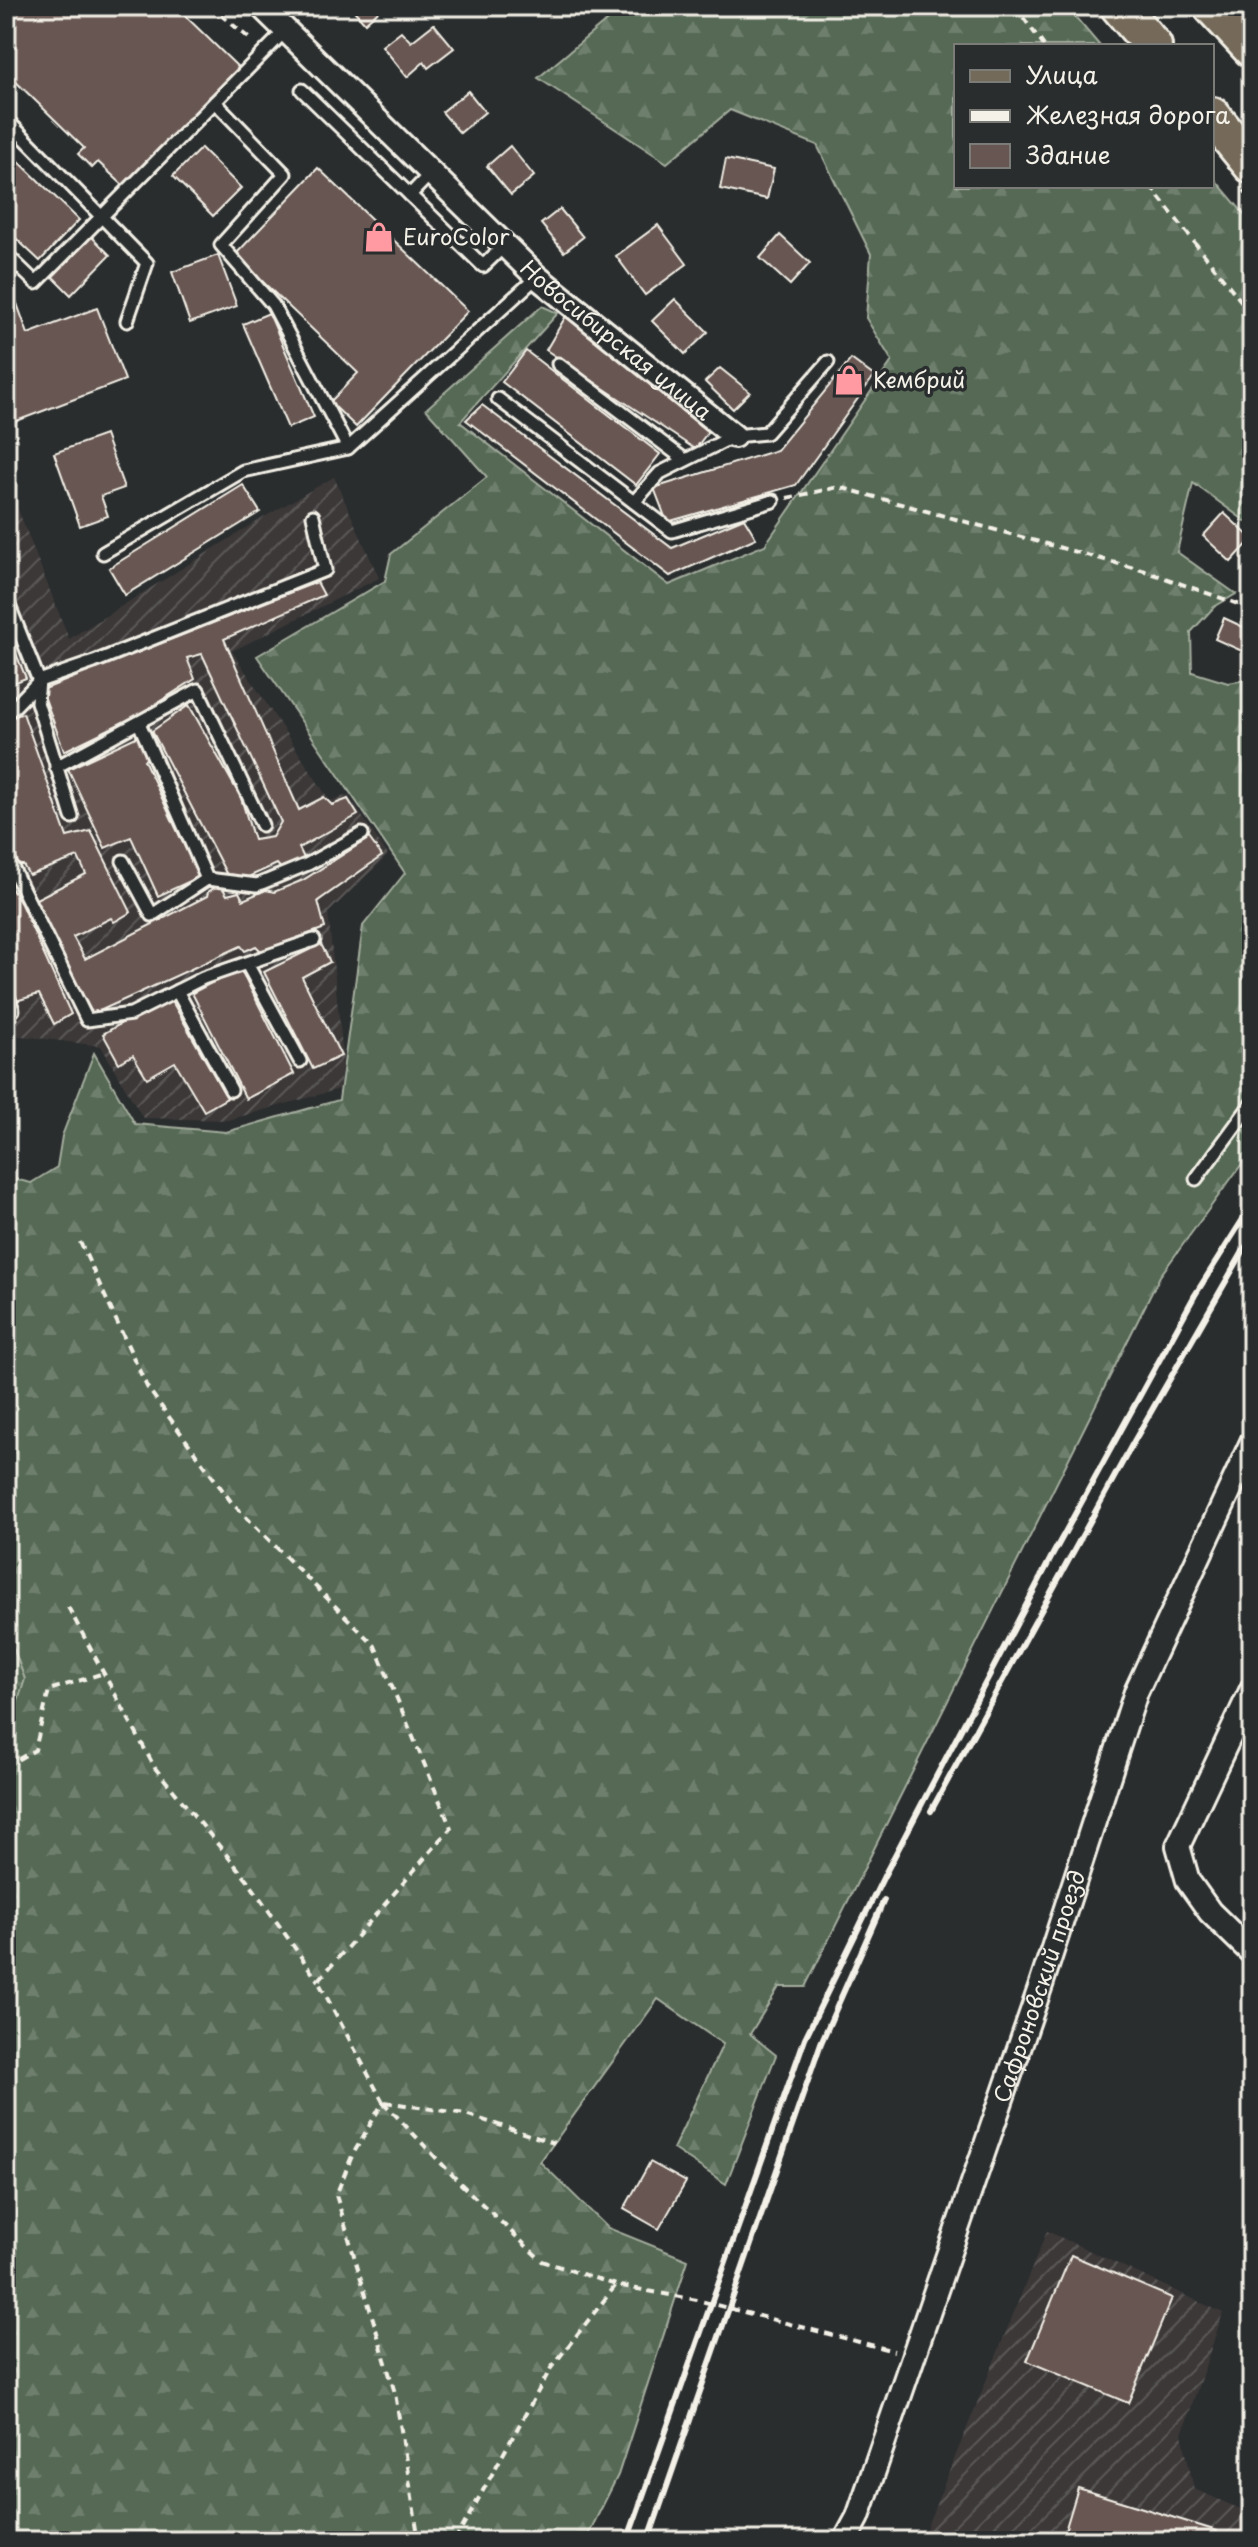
<svg xmlns="http://www.w3.org/2000/svg" width="1258" height="2547" viewBox="0 0 1258 2547" font-family="'Playpen Sans',sans-serif">
<style>
.industrial{fill:url(#industrial-furrows)}
.grass{fill:url(#grass-dots);stroke:#a4ad9e;stroke-width:2}
.forest{fill:url(#forest-firs);stroke:#a4ad9e;stroke-width:2}
.building{fill:#685652;stroke:#f4f1e8;stroke-width:2}
.lines{fill:none;stroke-linecap:round;stroke-linejoin:round}
.service-casing{stroke:#f4f1e8;stroke-width:17}
.minor-casing{stroke:#f4f1e8;stroke-width:28}
.primary-casing{stroke:#f4f1e8;stroke-width:42}
.path{stroke:#f4f1e8;stroke-width:4;stroke-dasharray:8 6;stroke-linecap:butt}
.service{stroke:#2a2d2e;stroke-width:11}
.minor{stroke:#2a2d2e;stroke-width:22}
.primary{stroke:#746a5a;stroke-width:36}
.rail{stroke:#f4f1e8;stroke-width:6}
.labels{text-anchor:middle;stroke-width:7;stroke-linejoin:round;paint-order:stroke}
.poi-label{font-size:22px;fill:#f4f1e8;stroke:#2a2d2e;text-anchor:start}
.street-label{font-size:22px;fill:#f4f1e8;stroke:#2a2d2e}
</style>
<defs>
<pattern id="industrial-furrows" width="10" height="10" patternUnits="userSpaceOnUse" patternTransform="scale(2)"><rect width="10" height="10" fill="#3d3939"/><path d="M-1 1l2-2M0 10L10 0M9 11l2-2" fill="none" stroke="#5a5656"/></pattern>
<pattern id="grass-dots" width="8" height="8" patternUnits="userSpaceOnUse" patternTransform="scale(2)"><rect width="8" height="8" fill="#556954"/><path d="M2 2h.1M6 6h.1" fill="none" stroke="#6e7f6d" stroke-width="1.8" stroke-linecap="round"/></pattern>
<pattern id="forest-firs" width="22" height="20" patternUnits="userSpaceOnUse" patternTransform="scale(2)"><rect width="22" height="20" fill="#556954"/><path d="M5 1l3.5 6h-7zM16 11l3.5 6h-7z" fill="#6e7f6d"/></pattern>
</defs>
<rect width="100%" height="100%" fill="#2a2d2e"/>
<filter id="ink" filterUnits="userSpaceOnUse"><feTurbulence type="fractalNoise" baseFrequency=".0125" numOctaves="2"/><feDisplacementMap in="SourceGraphic" scale="16" xChannelSelector="R" yChannelSelector="G"/><feConvolveMatrix kernelMatrix="1 2 1 2 8 2 1 2 1" color-interpolation-filters="sRGB"/></filter>
<g filter="url(#ink)">
<g class="industrial">
<path d="M334,477L379,578L232,651L330,801L348,795L388,855L328,913L343,1056L339,1089L228,1120L143,1118L101,1046L6,1034V479L69,639L261,519Z"/>
<path d="M1047,2231L1223,2313L1182,2434L1194,2489L1252,2514V2541H921Z"/>
</g>
<path class="grass" d="M6,1628L25,1679L6,1739Z"/>
<path class="forest" d="M624,6H720L740,16L747,6H1066L1100,46H956V186H1212V176L1252,223V526L1193,483L1177,552L1236,594L1214,607L1191,632L1192,672L1228,683L1252,679V1150L1160,1276L805,1987H779L750,2034L776,2055L726,2184L673,2149L723,2044L658,1999L540,2162L608,2228L688,2260L618,2475L585,2541H6V1739L25,1679L6,1628V1177L31,1183L57,1167L62,1136L94,1053L135,1124L226,1132L339,1100L363,926L405,873L257,656L385,581L391,554L487,477L426,409L542,306L558,313L460,422L669,585L765,545L892,361L866,318L871,254L817,145L730,110L667,163L538,78Z"/>
<g class="building">
<path d="M6,6H175L241,70L125,187L98,162L92,168L78,154L84,148L6,72Z"/>
<path d="M350,6H384L365,23Z"/>
<path d="M434,24L454,48L428,68L424,62L407,77L382,46L401,31L411,42Z"/>
<path d="M468,91L485,112L460,133L442,112Z"/>
<path d="M510,146L534,176L511,195L487,166Z"/>
<path d="M201,148L241,188L213,216L173,176Z"/>
<path d="M6,149L79,220L40,261L6,229Z"/>
<path d="M726,159L774,169L767,199L720,189Z"/>
<path d="M318,168L468,311L356,427L330,402L358,373L235,255Z"/>
<path d="M560,209L583,237L564,252L541,224Z"/>
<path d="M658,225L687,264L645,295L616,256Z"/>
<path d="M780,235L810,263L790,285L760,258Z"/>
<path d="M91,236L110,255L71,295L52,276Z"/>
<path d="M218,255L237,306L190,323L172,272Z"/>
<path d="M15,298L28,334L97,308L125,380L6,425V302Z"/>
<path d="M675,299L708,332L685,354L652,321Z"/>
<path d="M269,313L314,417L288,428L243,324Z"/>
<path d="M566,316L708,432L695,449L546,350Z"/>
<path d="M526,351L660,454L636,485L502,382Z"/>
<path d="M851,359L874,376L796,485L667,522L654,488L777,450Z"/>
<path d="M720,368L750,392L733,409L705,382Z"/>
<path d="M482,405L672,548L744,518L756,538L670,576L466,420Z"/>
<path d="M105,435L124,488L101,496L108,516L80,526L54,453Z"/>
<path d="M243,485L260,512L125,595L109,568Z"/>
<path d="M1224,513L1252,539L1231,562L1203,536Z"/>
<path d="M317,582L324,595L224,639L299,810L324,797L332,805L348,799L358,815L299,848L304,858L283,871L277,864L246,878L227,875L152,731L189,705L241,798L254,840L272,837L281,822L202,654L187,658L195,679L140,714L64,751L42,690Z"/>
<path d="M1224,618L1252,631L1251,655L1215,639Z"/>
<path d="M6,629L26,678L6,686Z"/>
<path d="M23,713L67,837L91,831L131,912L114,922L111,918L73,937L85,959L207,896L208,892L220,884L227,895L239,892L243,900L266,890L274,892L303,880L369,838L382,856L318,901L325,928L261,951L256,946L245,951L241,946L93,1014L72,979L34,900L86,874L78,857L29,875L23,865H18L6,833V720Z"/>
<path d="M140,735L150,757L144,760L199,877L158,896L131,837L105,848L68,769Z"/>
<path d="M6,880L21,904L71,1014L54,1024L39,994L16,1001L6,976Z"/>
<path d="M321,944L330,962L302,977L341,1056L313,1069L264,972Z"/>
<path d="M240,968L294,1074L246,1099L192,993Z"/>
<path d="M169,996L227,1098L204,1111L175,1062L147,1078L133,1055L119,1063L103,1034Z"/>
<path d="M650,2162L686,2182L659,2229L624,2209Z"/>
<path d="M1071,2255L1172,2298L1128,2403L1027,2361Z"/>
<path d="M1078,2488L1217,2531L1214,2541H1062Z"/>
</g>
<g class="lines">
<g class="service-casing">
<g id="service">
<path d="M302,90L483,266L505,245"/>
<path d="M215,102L285,174L221,245L273,305L348,448"/>
<path d="M6,119L147,263L127,321"/>
<path d="M410,195L431,173"/>
<path d="M6,254L36,283L286,30"/>
<path d="M558,364L685,460"/>
<path d="M498,399L672,531L773,501"/>
<path d="M634,502L660,473L734,436L766,433L828,362"/>
<path d="M103,553L243,471L348,448L537,277"/>
<path d="M6,598L39,681L37,702L72,817"/>
<path d="M6,708L12,709L39,681L94,662L325,570L313,516"/>
<path d="M139,723L207,879L257,885L308,864L362,834"/>
<path d="M56,767L198,690L262,825"/>
<path d="M6,855L87,1020L131,1014L203,978L314,940"/>
<path d="M123,861L152,915L207,879"/>
<path d="M247,964L300,1061"/>
<path d="M6,991L13,1010H6"/>
<path d="M177,991L231,1090"/>
<path d="M1196,1179L1252,1103"/>
</g>
</g>
<g class="minor-casing">
<g id="minor">
<path id="s1" d="M261,6L537,277L734,436"/>
<path d="M1252,1689L1178,1846L1188,1881L1210,1912L1252,1953"/>
<path id="s2" d="M845,2541L858,2517L1042,1982L1136,1692L1252,1442"/>
</g>
</g>
<g class="primary-casing">
<g id="primary">
<path d="M1119,6L1153,46"/>
<path d="M1212,6L1252,49"/>
<path d="M1212,116L1252,165"/>
</g>
</g>
<g class="path">
<path d="M210,6L250,39"/>
<path d="M1015,6L1044,46"/>
<path d="M1150,186L1252,315"/>
<path d="M1244,190L1252,200"/>
<path d="M787,498L839,487L1145,571L1252,609"/>
<path d="M80,1242L147,1387L232,1503L375,1646L451,1828L318,1981L383,2102L352,2156L336,2195L395,2393L419,2541"/>
<path d="M68,1607L155,1768L248,1881L318,1981"/>
<path d="M6,1766L35,1750L49,1690L104,1673"/>
<path d="M383,2102L461,2184L542,2261L616,2285"/>
<path d="M385,2102L465,2114L554,2143"/>
<path d="M455,2541L551,2368L616,2285L697,2300L894,2351"/>
</g>
<use href="#service" class="service"/>
<use href="#minor" class="minor"/>
<use href="#primary" class="primary"/>
<g class="rail">
<path d="M931,1811L1133,1443L1252,1236"/>
<path d="M627,2541L805,2038L884,1876L1052,1556L1195,1295L1252,1205"/>
<path d="M648,2541L821,2043L884,1900"/>
</g>
</g>
</g>
<defs>
<g id="shop-bare" transform="scale(2.4)"><path d="M-5-2.5h2.3a2.7 3.5 0 0 1 5.4 0H5L5.5 6h-11ZM-1.5-2.5h3a1.5 2.3 0 0 0-3 0Z" fill="#ff9aa2" stroke="#2a2d2e" stroke-width="2.5" paint-order="stroke"/></g>
</defs>
<g fill-rule="evenodd">
<use href="#shop-bare" x="379" y="237"/>
<use href="#shop-bare" x="849" y="380"/>
</g>
<g class="labels">
<g class="poi-label">
<text x="403" y="245">EuroColor</text>
<text x="873" y="388">Кембрий</text>
</g>
<g class="street-label">
<text dy="8" stroke="none"><textPath href="#s1" startOffset="488">Новосибирская улица</textPath></text>
<text dy="8" stroke="none"><textPath href="#s2" startOffset="588">Сафроновский проезд</textPath></text>
</g>
</g>
<rect width="1258" height="2547" fill="none" stroke="#2a2d2e" stroke-width="32"/>
<rect x="16" y="16" width="1226" height="2515" fill="none" stroke="#f4f1e8" stroke-width="3" filter="url(#ink)"/>
<rect x="954" y="44" width="260" height="144" fill="#2a2d2e" stroke="#7b7b78" stroke-width="2"/>
<rect x="970" y="70" width="40" height="12" fill="#746a5a" stroke="#7b7b78" stroke-width="2"/>
<text x="1026" y="84" font-size="24" fill="#f4f1e8">Улица</text>
<rect x="970" y="110" width="40" height="12" fill="#f4f1e8" stroke="#7b7b78" stroke-width="2"/>
<text x="1026" y="124" font-size="24" fill="#f4f1e8">Железная дорога</text>
<rect x="970" y="144" width="40" height="24" fill="#685652" stroke="#7b7b78" stroke-width="2"/>
<text x="1026" y="164" font-size="24" fill="#f4f1e8">Здание</text>
</svg>
